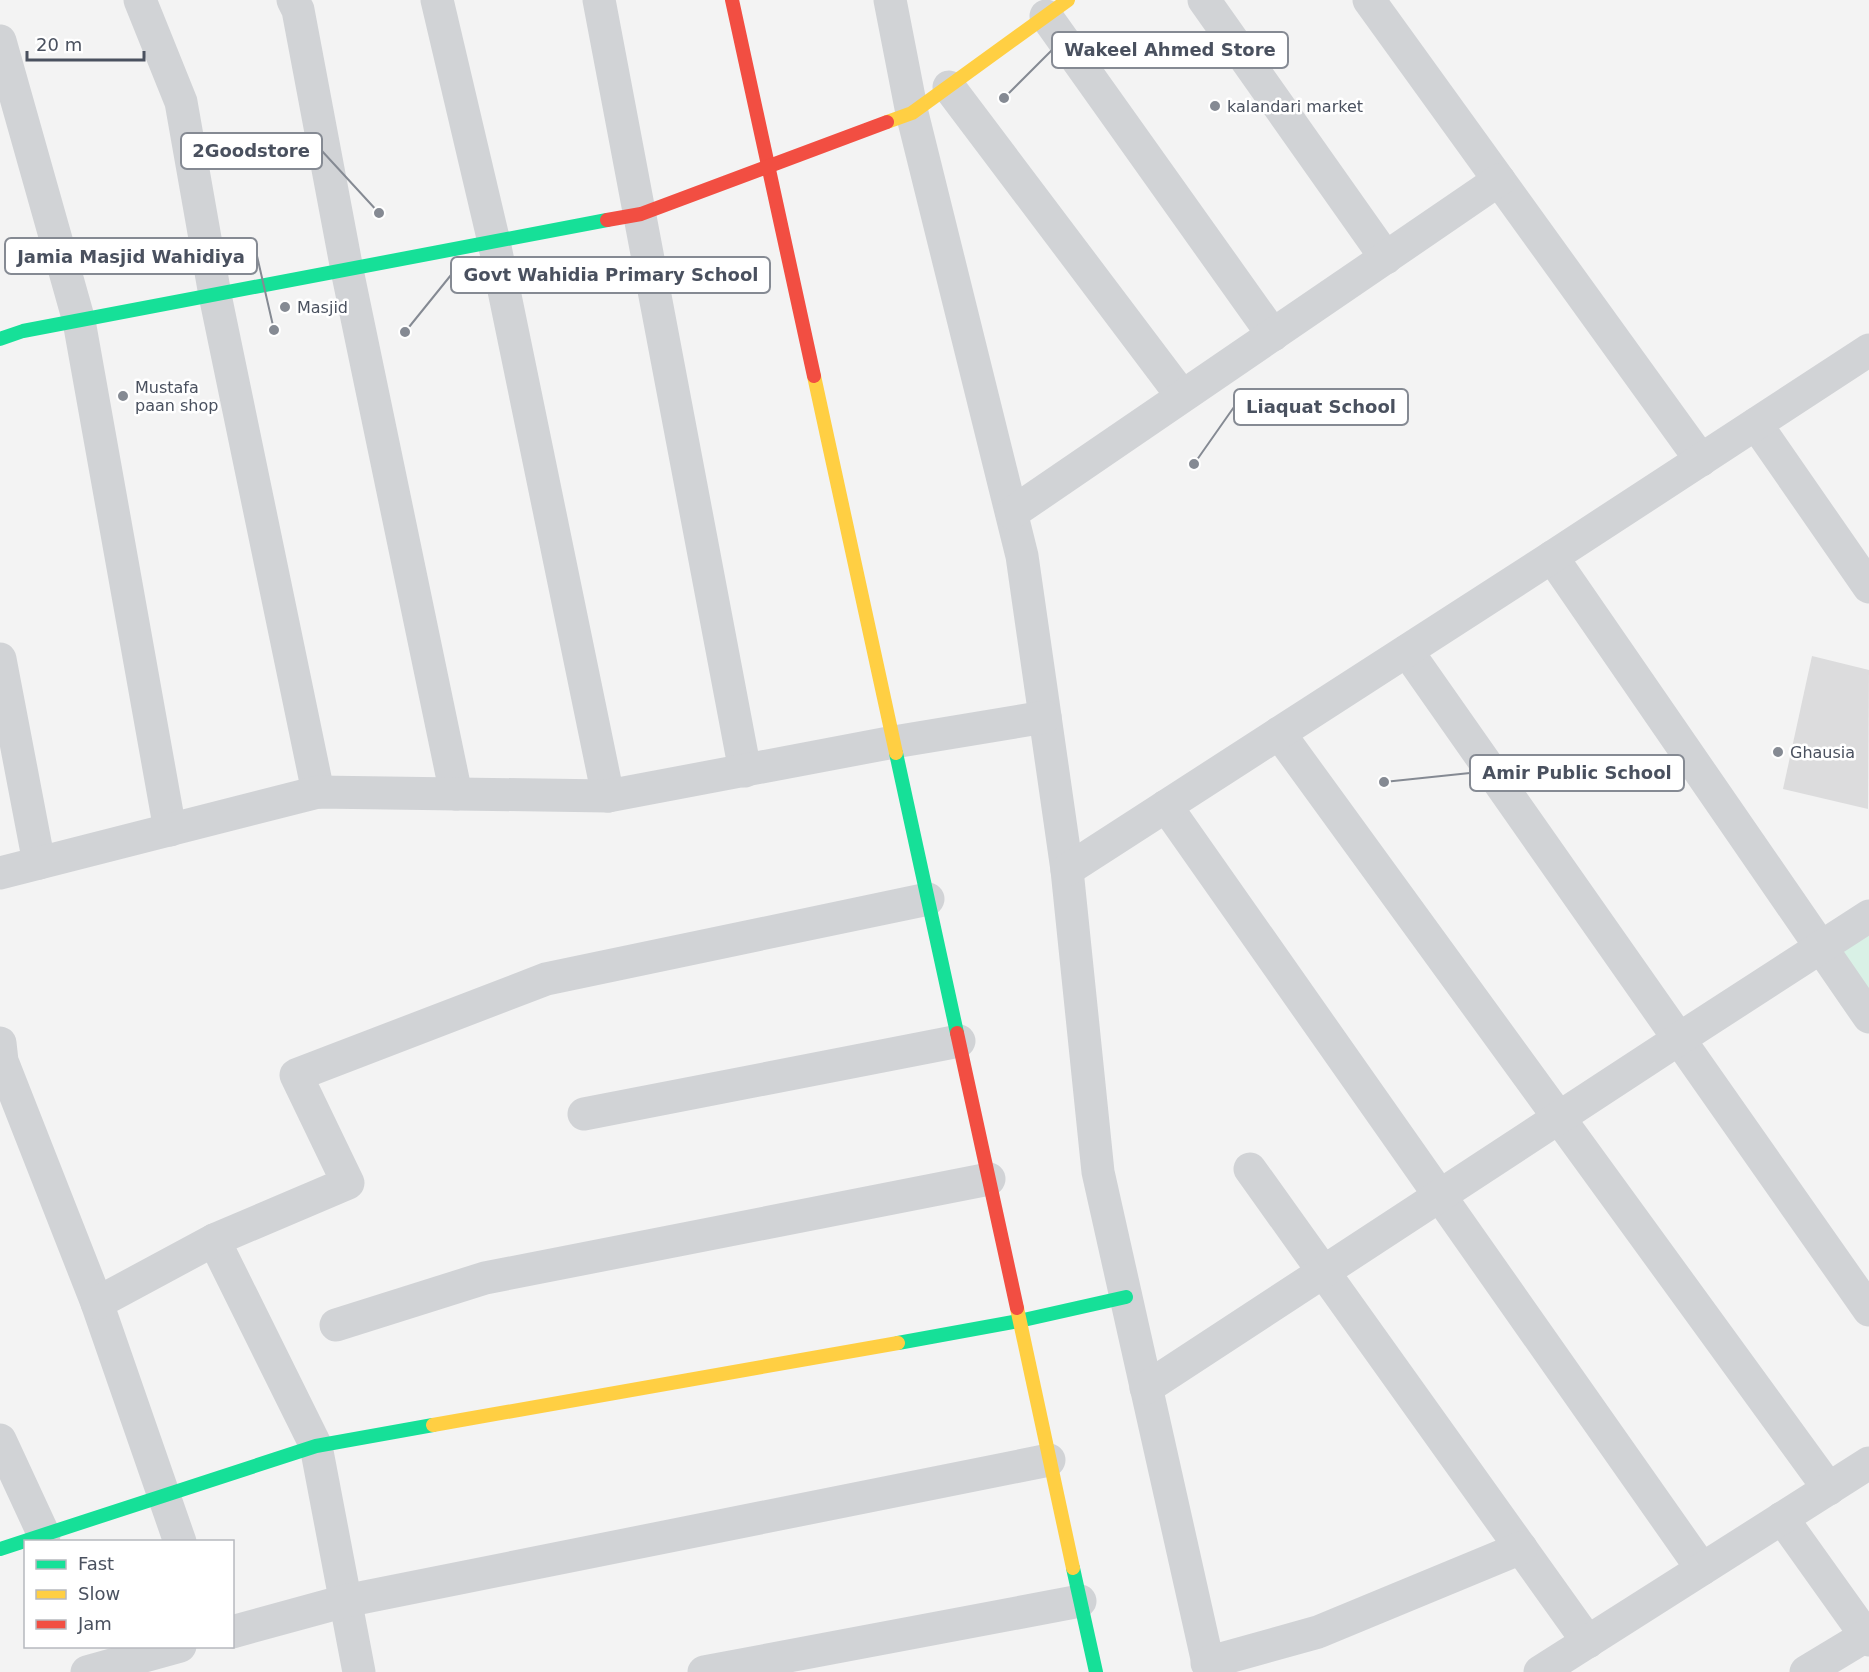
<svg xmlns="http://www.w3.org/2000/svg" width="1869" height="1672" viewBox="0 0 1869 1672" font-family="'DejaVu Sans',sans-serif">
<style>
.green{fill:#d9f1e6}
.building{fill:#dcdcdd}
.lines{fill:none;stroke-linecap:round;stroke-linejoin:round}
.street{stroke:#d1d3d6;stroke-width:33}
.fast{stroke:#16e098;stroke-width:14}
.slow{stroke:#ffcf43;stroke-width:14}
.jam{stroke:#f24e42;stroke-width:14}
.poi-dot{fill:#858a93;stroke:#fff;stroke-width:2}
.labels{text-anchor:middle;stroke-width:5;stroke-linejoin:round;paint-order:stroke}
.poi-label{font-size:16px;fill:#4a515f;stroke:#fff;text-anchor:start}
.leader{fill:none;stroke:#858a93;stroke-width:2}
.callout-dot{fill:#858a93;stroke:#fff;stroke-width:2}
.callout{fill:#fff;stroke:#858a93;stroke-width:2}
.callout-label{font-size:18px;text-anchor:middle;font-weight:bold;fill:#4a515f}
</style>
<rect width="100%" height="100%" fill="#f3f3f3"/>
<path class="green" d="M1869,916V1017L1820,946Z"/>
<path class="building" d="M1812,656L1869,670L1868,809L1783,789Z"/>
<g class="lines">
<g class="street">
<path d="M140,0L181,102L215,295L318,792"/>
<path d="M293,0L298,10L347,270L456,794"/>
<path d="M437,0L494,242L608,796"/>
<path d="M599,0L745,771"/>
<path d="M890,0L912,113L1022,556L1067,870L1098,1172L1210,1672"/>
<path d="M1204,0L1386,258"/>
<path d="M1369,0L1701,460"/>
<path d="M1046,16L1273,335"/>
<path d="M0,41L79,321L170,830"/>
<path d="M949,87L1182,396"/>
<path d="M1756,424L1869,587"/>
<path d="M1012,513L1499,180"/>
<path d="M1552,557L1869,1017"/>
<path d="M1407,651L1869,1310"/>
<path d="M0,659L39,863"/>
<path d="M1279,733L1829,1489"/>
<path d="M1166,806L1702,1569"/>
<path d="M1067,870L1552,557L1869,350"/>
<path d="M0,873L318,792L608,796L894,742L1045,717"/>
<path d="M0,1043L2,1061L97,1303L180,1542"/>
<path d="M584,1114L959,1041"/>
<path d="M1250,1169L1588,1642"/>
<path d="M214,1240L316,1446L359,1672"/>
<path d="M97,1303L214,1240L348,1183L296,1075L546,979L928,899"/>
<path d="M336,1325L485,1278L989,1179"/>
<path d="M1146,1388L1679,1039L1869,916"/>
<path d="M0,1440L44,1535"/>
<path d="M1782,1518L1869,1640"/>
<path d="M232,1632L345,1601L1049,1460"/>
<path d="M1207,1663L1318,1632L1521,1548"/>
<path d="M87,1672L180,1646"/>
<path d="M704,1672L1080,1601"/>
<path d="M1540,1672L1869,1463"/>
<path d="M1806,1672L1869,1634"/>
</g>
<g class="fast">
<path d="M0,339L23,331L607,220"/>
<path d="M896,753L957,1033"/>
<path d="M898,1343L1019,1321L1126,1297"/>
<path d="M0,1549L316,1446L433,1425"/>
<path d="M1073,1568L1096,1672"/>
</g>
<g class="slow">
<path d="M887,122L912,113L1068,0"/>
<path d="M814,376L896,753"/>
<path d="M1017,1308L1073,1568"/>
<path d="M433,1425L898,1343"/>
</g>
<g class="jam">
<path d="M732,0L814,376"/>
<path d="M607,220L641,214L887,122"/>
<path d="M957,1033L1017,1308"/>
</g>
</g>
<g class="poi-dot">
<circle cx="1215" cy="106" r="6"/>
<circle cx="285" cy="307" r="6"/>
<circle cx="123" cy="396" r="6"/>
<circle cx="1778" cy="752" r="6"/>
</g>
<g class="labels">
<g class="poi-label">
<text x="1227" y="112">kalandari market</text>
<text x="297" y="313">Masjid</text>
<text x="135" y="393">Mustafa<tspan x="135" dy="18">paan shop</tspan></text>
<text x="1790" y="758">Ghausia</text>
</g>
</g>
<path class="leader" d="M1004 98L1052 50M379 213L322 151M274 330L257 256M405 332L451 275M1194 464L1234 407M1384 782L1470 773"/>
<g class="callout-dot">
<circle cx="1004" cy="98" r="6"/>
<circle cx="379" cy="213" r="6"/>
<circle cx="274" cy="330" r="6"/>
<circle cx="405" cy="332" r="6"/>
<circle cx="1194" cy="464" r="6"/>
<circle cx="1384" cy="782" r="6"/>
</g>
<g class="callout">
<rect x="1052" y="32" width="236" height="36" rx="6"/>
<rect x="181" y="133" width="141" height="36" rx="6"/>
<rect x="5" y="238" width="252" height="36" rx="6"/>
<rect x="451" y="257" width="319" height="36" rx="6"/>
<rect x="1234" y="389" width="174" height="36" rx="6"/>
<rect x="1470" y="755" width="214" height="36" rx="6"/>
</g>
<g class="callout-label">
<text x="1170" y="56">Wakeel Ahmed Store</text>
<text x="251" y="157">2Goodstore</text>
<text x="131" y="263">Jamia Masjid Wahidiya</text>
<text x="611" y="281">Govt Wahidia Primary School</text>
<text x="1321" y="413">Liaquat School</text>
<text x="1577" y="779">Amir Public School</text>
</g>
<rect x="24" y="1540" width="210" height="108" fill="#ffffff" stroke="#b7b9bf" stroke-width="1.5"/>
<rect x="36" y="1560" width="30" height="9" fill="#16e098" stroke="#b7b9bf" stroke-width="1.5"/>
<text x="78" y="1570" font-size="18" fill="#4a515f">Fast</text>
<rect x="36" y="1590" width="30" height="9" fill="#ffcf43" stroke="#b7b9bf" stroke-width="1.5"/>
<text x="78" y="1600" font-size="18" fill="#4a515f">Slow</text>
<rect x="36" y="1620" width="30" height="9" fill="#f24e42" stroke="#b7b9bf" stroke-width="1.5"/>
<text x="78" y="1630" font-size="18" fill="#4a515f">Jam</text>
<path d="M27 51v9h117v-9" fill="none" stroke="#4a515f" stroke-width="3"/>
<text x="36" y="51" font-size="18" fill="#4a515f" stroke="#ffffff" stroke-width="4.5" paint-order="stroke">20 m</text>
</svg>
